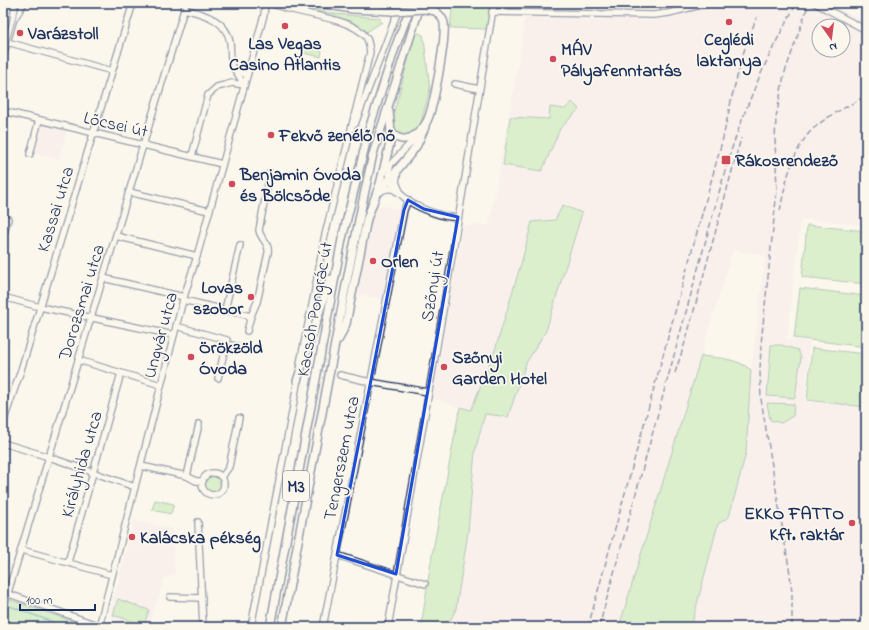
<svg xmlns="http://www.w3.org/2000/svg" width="869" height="630" viewBox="0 0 869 630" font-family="'Indie Flower',sans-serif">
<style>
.built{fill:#f6e7ec;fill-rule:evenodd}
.green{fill:#b3e4a4;stroke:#678a81}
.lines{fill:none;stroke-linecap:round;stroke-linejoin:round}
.stream{stroke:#578bab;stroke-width:1.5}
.minor-casing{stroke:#1b2f5e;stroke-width:8}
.major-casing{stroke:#1b2f5e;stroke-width:10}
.minor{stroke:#fbf7ec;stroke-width:5.5}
.major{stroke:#fbf7ec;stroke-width:7}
.tram{stroke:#1b2f5e;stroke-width:1}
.rail{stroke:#1b2f5e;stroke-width:1.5;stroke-dasharray:6 3;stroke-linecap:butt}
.major-bridge-casing{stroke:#1b2f5e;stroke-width:10;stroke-linecap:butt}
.major-bridge{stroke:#fbf7ec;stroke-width:7}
.marked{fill:none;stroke:#1d4ed8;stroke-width:3;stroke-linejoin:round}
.poi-dot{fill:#d1495b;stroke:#fbf7ec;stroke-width:1.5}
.labels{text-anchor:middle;stroke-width:3.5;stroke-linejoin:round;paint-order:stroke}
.shield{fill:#fbf7ec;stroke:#5e6b89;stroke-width:1}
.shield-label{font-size:17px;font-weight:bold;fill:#1b2f5e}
.poi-label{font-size:18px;font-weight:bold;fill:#1b2f5e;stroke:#fbf7ec;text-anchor:start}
.street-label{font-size:18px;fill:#1b2f5e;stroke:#fbf7ec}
</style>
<rect width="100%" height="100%" fill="#fbf7ec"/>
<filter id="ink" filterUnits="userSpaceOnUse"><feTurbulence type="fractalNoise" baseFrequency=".025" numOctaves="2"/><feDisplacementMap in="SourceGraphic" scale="8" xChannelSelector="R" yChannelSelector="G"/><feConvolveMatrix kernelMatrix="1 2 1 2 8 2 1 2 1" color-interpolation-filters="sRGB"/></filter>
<g filter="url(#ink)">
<g class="built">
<path d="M670,3H786L789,4L790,3H829L866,22V225L801,219L787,339L810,342L805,401L866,407V627H691L718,524L729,517L746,453L751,370L765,255L733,251L619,627H437L432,555L460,408L432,398L463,225H489L523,35L524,17L664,18ZM819,26H843V50H819Z"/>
<path d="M40,123L67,130L59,160L32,153Z"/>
<path d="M373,204L403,210L385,300L355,294Z"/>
<path d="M134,520L173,529L175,575L165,578L148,627H126L112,622L109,616Z"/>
</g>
<g class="green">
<path d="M279,3H285L335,14L380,18V22H382L367,32L359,26L353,23Z"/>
<path d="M449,3H491L487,29L450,28L452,10Z"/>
<path d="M419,33L423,35L424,39L430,89L420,126L417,130L406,137L395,134L391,123L415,35Z"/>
<path d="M305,46L322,51L321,57L303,53Z"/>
<path d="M572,102L579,109L560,129L542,171L503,165L510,117L549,119L550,107L565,109Z"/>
<path d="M563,205L582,213L546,331L526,363L508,417L485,414L475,451L468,532L456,609L447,627H421L432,555L460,407L471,410L496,347L522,260L532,222L555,220Z"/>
<path d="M807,225L866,231V284L802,277Z"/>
<path d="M800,288L866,296V347L794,338Z"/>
<path d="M771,345H781L798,350L801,357L795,398L767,396Z"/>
<path d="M812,348L866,354V407L807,400Z"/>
<path d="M701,356C719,358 737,358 751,370L746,453L729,517L718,524L691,627H619Z"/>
<path d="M767,403L794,404L793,416L781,423L770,420Z"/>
<circle cx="213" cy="484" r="9"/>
<path d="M155,500L174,504L171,514L152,510Z"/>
<path d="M3,597L13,601L90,627H3Z"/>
<path d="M118,599L149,610L144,625L113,615Z"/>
</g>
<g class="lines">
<path class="stream" d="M7,605L66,627"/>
<g class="minor-casing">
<g id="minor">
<path d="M271,3C295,15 351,16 366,37C369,41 369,47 370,52L324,239L314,295L300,363"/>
<path d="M815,3L866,30"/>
<path d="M184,9C203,14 226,19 230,42C231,50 230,59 232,67L236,71L247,75"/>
<path d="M492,12L654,15L669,13L709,3"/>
<path d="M13,21L24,3"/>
<path d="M7,42L112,71"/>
<path d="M3,57L13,22L15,3"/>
<path d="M236,71L244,85"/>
<path d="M455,84L479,89"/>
<path d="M3,111L222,164"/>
<path d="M355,124L401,3"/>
<path d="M30,154L39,120"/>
<path d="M192,156L208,95L217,87L225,85L232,83L244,85"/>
<path d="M398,170L396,182L400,191"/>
<path d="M396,191C390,182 387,174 391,164L419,134"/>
<path d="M129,192L209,211"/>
<path d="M380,192C384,189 387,188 392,189C399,191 404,198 410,202C421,209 446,219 458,217"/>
<path d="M116,236L197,256"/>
<path d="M3,237L8,219"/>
<path d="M103,278L184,297"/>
<path d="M3,297L40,307L174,335"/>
<path d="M183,300L251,316"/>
<path d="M225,310L240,245"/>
<path d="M176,326L227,340L218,378"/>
<path d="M247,331L251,316L257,302L268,253C270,243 260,239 259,230L270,173"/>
<path d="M226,344L249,349"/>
<path d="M78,360L161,385"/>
<path d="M340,375L370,382L428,392"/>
<path d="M3,423L21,370L133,3"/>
<path d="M3,443L49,457L135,487"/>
<path d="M141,466L187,476L196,481H203"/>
<circle cx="213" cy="484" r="11"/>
<path d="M187,476L199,424"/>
<path d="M222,477L229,467L239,418"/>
<path d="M198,522L203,627"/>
<path d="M22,550L112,575"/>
<path d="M337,555L425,584"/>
<path d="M68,562L121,373"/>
<path d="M3,592L103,627"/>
<path d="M170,597L202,598"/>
<path d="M3,609L186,3"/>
<path d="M99,627L183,300L197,256L264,15L265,3"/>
<path d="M251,627L293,407L298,378"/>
<path d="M323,627L404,210L408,200"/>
<path d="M388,627L444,305L494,3"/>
</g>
</g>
<g class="major-casing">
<g id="major">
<path d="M317,3L352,9L393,11"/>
<path d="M366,8L379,3"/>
<path d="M391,132C396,138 402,141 410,138C417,135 424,128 427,121C434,107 446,39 444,23C443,18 439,14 435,11"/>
<path d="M379,192L412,152L417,145L425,127"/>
<path d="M339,339L346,324L367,219L380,184L390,143L391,132L389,111"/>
<path d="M297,381L330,279"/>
<path d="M270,627L342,239L370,126L395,48L412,3"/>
<path d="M282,627L345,290L363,200L373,154L421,3"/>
</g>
</g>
<use href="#minor" class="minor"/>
<use href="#major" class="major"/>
<path class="tram" d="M3,61L20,3"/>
<g class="rail">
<path d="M780,211C785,184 791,155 809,133C822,118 849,106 866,96"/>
<path d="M675,373L687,336L741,138"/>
<path d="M588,627L723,138L733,92L744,51L757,16"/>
<path d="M599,627L728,160C746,105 768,53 797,3"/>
<path d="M792,627V593L790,574L761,399L760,372L761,344L777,190L775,139L776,118L784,75L809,3"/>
</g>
<g class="major-bridge-casing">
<path id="major-bridge" d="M393,11L426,9L435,11"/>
</g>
<use href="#major-bridge" class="major-bridge"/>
</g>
</g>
<path d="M0 0H869V630H0ZM408,200L424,209L458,217L396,574L337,555L404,210Z" fill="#fbf7ec" fill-opacity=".55" fill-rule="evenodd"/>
<path class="marked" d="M408,200L424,209L458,217L396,574L337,555L404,210Z"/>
<g class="poi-dot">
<circle cx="729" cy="22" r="4"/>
<circle cx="285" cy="26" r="4"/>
<circle cx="20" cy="33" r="4"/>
<circle cx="553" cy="59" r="4"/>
<circle cx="271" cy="135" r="4"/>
<rect x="721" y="155" width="10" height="10" rx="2"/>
<circle cx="232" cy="184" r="4"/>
<circle cx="373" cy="261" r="4"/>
<circle cx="251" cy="297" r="4"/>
<circle cx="191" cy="357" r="4"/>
<circle cx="444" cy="367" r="4"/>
<circle cx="852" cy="523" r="4"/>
<circle cx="132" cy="537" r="4"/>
</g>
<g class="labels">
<rect class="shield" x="283" y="471" width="26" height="30" rx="3"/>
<g class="shield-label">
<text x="296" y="492">M3</text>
</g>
<g class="poi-label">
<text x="28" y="39">Varázstoll</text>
<text x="729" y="45" text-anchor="middle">Ceglédi<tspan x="729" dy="21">laktanya</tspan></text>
<text x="285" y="49" text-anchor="middle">Las Vegas<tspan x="285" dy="21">Casino Atlantis</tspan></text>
<text x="561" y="55">MÁV<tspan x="561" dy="21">Pályafenntartás</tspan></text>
<text x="279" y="141">Fekvő zenélő nő</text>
<text x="735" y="166">Rákosrendező</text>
<text x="240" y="180">Benjamin Óvoda<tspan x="240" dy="21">és Bölcsőde</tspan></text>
<text x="381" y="267">Orlen</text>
<text x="243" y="293" text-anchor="end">Lovas<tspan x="243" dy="21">szobor</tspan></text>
<text x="199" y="353">Örökzöld<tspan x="199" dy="21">Óvoda</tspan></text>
<text x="452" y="363">Szőnyi<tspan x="452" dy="21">Garden Hotel</tspan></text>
<text x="844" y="519" text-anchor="end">EKKO FATTO<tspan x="844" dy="21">Kft. raktár</tspan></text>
<text x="140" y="543">Kalácska pékség</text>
</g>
<g class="street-label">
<text transform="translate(116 124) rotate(13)" y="6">Lőcsei út</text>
<text transform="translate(55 209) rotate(-73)" y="6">Kassai utca</text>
<text transform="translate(432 286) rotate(-81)" y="6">Szőnyi út</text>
<text transform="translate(81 302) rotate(-73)" y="6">Dorozsmai utca</text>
<text transform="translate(314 309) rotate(-80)" y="6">Kacsóh Pongrác út</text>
<text transform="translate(160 335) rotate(-75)" y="6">Ungvár utca</text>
<text transform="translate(341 458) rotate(-79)" y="6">Tengerszem utca</text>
<text transform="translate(81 464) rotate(-74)" y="6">Királyhida utca</text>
</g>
</g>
<rect width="869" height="630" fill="none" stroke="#fbf7ec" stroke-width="16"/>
<rect x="8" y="8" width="853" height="614" fill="none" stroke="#1b2f5e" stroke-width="1.5" filter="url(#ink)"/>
<g transform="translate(831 38) rotate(166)"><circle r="19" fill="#fbf7ec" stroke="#a1a7b3"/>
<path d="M0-3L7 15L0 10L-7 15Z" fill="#d1495b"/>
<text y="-6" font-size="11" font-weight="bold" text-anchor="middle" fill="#1b2f5e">N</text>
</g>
<path d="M20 604v6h75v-6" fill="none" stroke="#1b2f5e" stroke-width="2"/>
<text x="26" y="604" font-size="12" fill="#1b2f5e" stroke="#fbf7ec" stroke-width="3" paint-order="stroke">100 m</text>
</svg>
